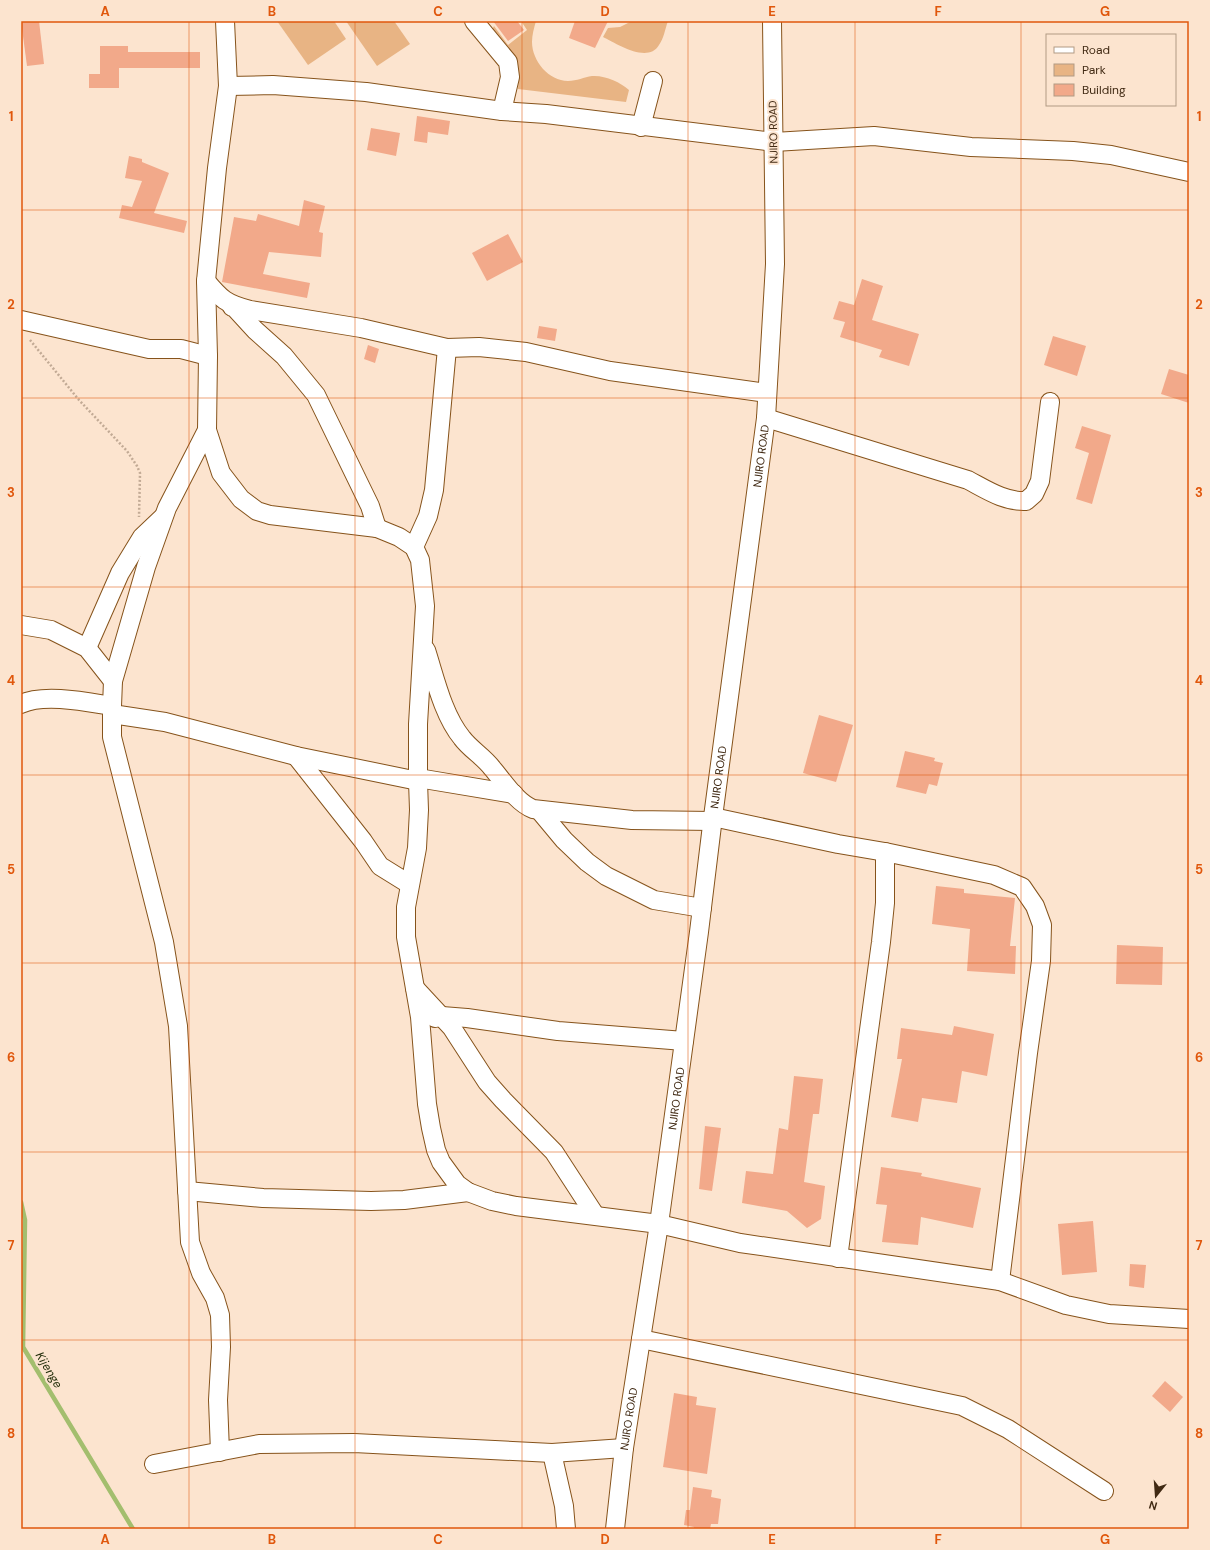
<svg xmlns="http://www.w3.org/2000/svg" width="1210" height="1550" viewBox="0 0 1210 1550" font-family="'DM Sans',sans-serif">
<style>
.green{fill:#e8b484}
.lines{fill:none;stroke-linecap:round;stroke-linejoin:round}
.stream{stroke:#a3be6e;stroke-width:4.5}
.building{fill:#f2a98a}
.minor-casing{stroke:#86531b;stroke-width:20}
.path{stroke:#c2aa95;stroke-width:2.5;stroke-dasharray:2 2;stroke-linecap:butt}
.minor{stroke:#fff;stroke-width:18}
.grid{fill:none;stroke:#e0570c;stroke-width:1;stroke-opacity:0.55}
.labels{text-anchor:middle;stroke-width:4;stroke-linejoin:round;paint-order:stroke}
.street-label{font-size:11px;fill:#412a14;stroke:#fce4cf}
.water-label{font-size:12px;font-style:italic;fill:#232e0b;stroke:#fce4cf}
.neatline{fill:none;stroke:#e0570c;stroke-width:1.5}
.grid-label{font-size:13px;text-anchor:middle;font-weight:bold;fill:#e0570c}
</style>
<rect width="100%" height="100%" fill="#fce4cf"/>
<g class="green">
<path d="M277,21H334L346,39L308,65Z"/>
<path d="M346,21H394L410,44L377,66Z"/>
<path d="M521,21H536C534,28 532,35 532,42C532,61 549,81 568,81C577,81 584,77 592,76C605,75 620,82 629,90L626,102L518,89C521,59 510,52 492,30L494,26L508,45L527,30Z"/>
<path d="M632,21H668C665,29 664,38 659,45C648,64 617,44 603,37L608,28L620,27Z"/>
</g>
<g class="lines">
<path class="stream" d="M21,1202L25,1220L23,1347L133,1529"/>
</g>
<g class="building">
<path d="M21,21H39L44,64L27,66Z"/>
<path d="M493,21H517L524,30L508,41Z"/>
<path d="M575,21H608L595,48L569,38Z"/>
<path d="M100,46H128V52H200V68H119V88H89V74H100Z"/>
<path d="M417,116L450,121L448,135L428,132L427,143L414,141Z"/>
<path d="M371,128L400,133L396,156L367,150Z"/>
<path d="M129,156L142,159V162L169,173L154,213L187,221L184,233L119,218L122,205L132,207L142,181L125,178Z"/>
<path d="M304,200L325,206L319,232L323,233L321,257L269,252L263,274L310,283L307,298L222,282L234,217L256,221L258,214L299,226Z"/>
<path d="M508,234L523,262L487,281L472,253Z"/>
<path d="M862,279L883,286L872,320L919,334L909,366L879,357L882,350L840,337L845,322L833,319L839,301L854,305Z"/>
<path d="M539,326L557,329L555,341L537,338Z"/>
<path d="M1053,336L1086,346L1077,376L1044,365Z"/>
<path d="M368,345L379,349L375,363L364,359Z"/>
<path d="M1169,369L1189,375V403L1161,394Z"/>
<path d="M1082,426L1111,435L1092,504L1076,499L1089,453L1075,448Z"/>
<path d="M819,715L853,725L836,782L803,773Z"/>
<path d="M905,751L935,758L934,761L943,763L937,786L929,784L926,794L896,787Z"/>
<path d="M936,886L964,889V893L1015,898L1010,946H1016L1015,974L967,971L970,929L932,924Z"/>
<path d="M1117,945L1163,947L1162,985L1116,984Z"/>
<path d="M954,1026L994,1034L987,1076L962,1071L957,1103L922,1098L918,1122L891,1117L902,1059H897L901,1028L952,1035Z"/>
<path d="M794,1076L823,1079L819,1114H813L804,1182L825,1186L821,1219L807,1228L787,1211L742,1203L746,1171L773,1174L779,1128L788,1130Z"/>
<path d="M705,1126L721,1128L712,1191L699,1189Z"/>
<path d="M881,1167L922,1173L921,1176L981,1188L973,1228L921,1217L918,1245L882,1242L887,1205L876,1204Z"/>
<path d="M1093,1221L1097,1272L1062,1275L1058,1224Z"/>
<path d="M1130,1264L1146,1265L1144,1288L1129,1286Z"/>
<path d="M1165,1381L1183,1397L1170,1412L1152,1396Z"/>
<path d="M674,1393L697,1397L696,1405L716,1408L707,1474L663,1467Z"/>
<path d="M693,1487L712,1490L711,1497L721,1499L718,1524H711L710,1529H694V1527L684,1525L686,1510H690Z"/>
</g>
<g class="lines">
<g class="minor-casing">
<g id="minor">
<path d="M225,21L228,86L217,168L206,281L208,356L207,430L221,473L241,499L257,511L270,515L377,528L399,537L414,547L420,560L425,606L418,724V781L419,810L417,848L406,907V937L420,1017L427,1104L431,1128L436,1150L441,1162L457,1184L468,1192L492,1201L516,1206L659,1224L740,1243L1000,1281L1066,1305L1109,1314L1189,1319"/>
<path d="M474,21L508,62L510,77L502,111"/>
<path d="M228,86L273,85L366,92L502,111L546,114L774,142L874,136L971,147L1073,151L1111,155L1189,172"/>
<path d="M641,127L653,81"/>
<path d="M206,281C221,299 226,304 250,310L361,328L447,348L479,347L526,352L610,371L767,393"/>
<path d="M232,307L233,306L255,330L284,356L316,395L370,506L377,528"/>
<path d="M21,320L149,349H181L208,356"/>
<path d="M766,418L968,480C987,490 1005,502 1026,501L1034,494L1040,481L1050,402"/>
<path d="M207,430L167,508L146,567L113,681L112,706V737L164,942L178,1026L190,1242L201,1273L215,1298L220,1315L221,1347L218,1400L220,1452"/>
<path d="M414,547L428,516L434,490L447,348"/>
<path d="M21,625L51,630L87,648L113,681"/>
<path d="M87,648L120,573L142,537L162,518"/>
<path d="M426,650C435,678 443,715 462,738C470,749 484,757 492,768C504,782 516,802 533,809L632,820L713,821"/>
<path d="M21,704C44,693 87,702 112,706"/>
<path d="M112,714L165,722L296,756L418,781"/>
<path d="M296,756L363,841L380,866L409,884"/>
<path d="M418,778L514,794"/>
<path d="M539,810L564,840L587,862L606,876L654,900L702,908"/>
<path d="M713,817L838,844L885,852L994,875L1022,887L1035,906L1042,925L1041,961L1028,1053L1000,1281"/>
<path d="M415,988L452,1028L487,1082L503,1100L554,1152L595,1215"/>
<path d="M435,1018L442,1016L467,1018L558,1031L684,1041"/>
<path d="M187,1191L263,1198L371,1201L404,1200L468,1192"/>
<path d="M838,1258L881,942L885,903V852"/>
<path d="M641,1339L962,1406L1008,1429L1104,1491"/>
<path d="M552,1453L564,1506L566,1529"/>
<path d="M154,1464L259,1444L354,1443L552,1453L624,1448"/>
<path id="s1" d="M615,1529L624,1448L659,1224L699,932L713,817L766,418L775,264L772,21"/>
</g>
</g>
<path class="path" d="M30,340L79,400L127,451L137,466L140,473L139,517"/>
<use href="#minor" class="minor"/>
</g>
<path class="grid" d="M189,21V1529M355,21V1529M522,21V1529M688,21V1529M855,21V1529M1021,21V1529M21,210H1189M21,398H1189M21,587H1189M21,775H1189M21,963H1189M21,1152H1189M21,1340H1189"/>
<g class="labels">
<g class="street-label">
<text transform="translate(773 132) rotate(-91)" y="4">NJIRO ROAD</text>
<text dy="4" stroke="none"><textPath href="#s1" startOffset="1083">NJIRO ROAD</textPath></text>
<text dy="4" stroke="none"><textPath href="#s1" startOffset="759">NJIRO ROAD</textPath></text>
<text dy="4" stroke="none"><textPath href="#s1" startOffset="435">NJIRO ROAD</textPath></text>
<text dy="4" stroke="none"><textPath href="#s1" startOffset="111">NJIRO ROAD</textPath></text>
</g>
<g class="water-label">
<text transform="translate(49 1370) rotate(59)" y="4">Kijenge</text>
</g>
</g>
<rect width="1210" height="1550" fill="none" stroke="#fce4cf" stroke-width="44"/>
<rect x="1046" y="34" width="130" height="72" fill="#fce4cf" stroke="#b19a84"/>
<rect x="1054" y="47" width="20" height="6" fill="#ffffff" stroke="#b19a84"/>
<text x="1082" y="54" font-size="12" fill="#412a14">Road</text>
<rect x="1054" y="64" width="20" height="12" fill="#e8b484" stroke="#b19a84"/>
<text x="1082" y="74" font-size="12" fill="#412a14">Park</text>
<rect x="1054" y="84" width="20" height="12" fill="#f2a98a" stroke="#b19a84"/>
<text x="1082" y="94" font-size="12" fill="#412a14">Building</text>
<g transform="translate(1156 1496) rotate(197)" stroke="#fce4cf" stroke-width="3" paint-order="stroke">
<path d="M0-3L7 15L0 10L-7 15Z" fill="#412a14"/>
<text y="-6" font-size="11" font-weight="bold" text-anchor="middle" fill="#412a14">N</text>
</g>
<rect x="22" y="22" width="1166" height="1506" class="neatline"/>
<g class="grid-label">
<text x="105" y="16">A</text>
<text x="272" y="16">B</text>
<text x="438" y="16">C</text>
<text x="605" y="16">D</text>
<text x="772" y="16">E</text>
<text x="938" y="16">F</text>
<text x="1105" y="16">G</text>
<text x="11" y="121">1</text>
<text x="1199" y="121">1</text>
<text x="11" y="309">2</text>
<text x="1199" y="309">2</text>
<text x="11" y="497">3</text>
<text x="1199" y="497">3</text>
<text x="11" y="685">4</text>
<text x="1199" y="685">4</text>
<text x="11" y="874">5</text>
<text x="1199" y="874">5</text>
<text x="11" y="1062">6</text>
<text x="1199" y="1062">6</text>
<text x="11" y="1250">7</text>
<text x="1199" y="1250">7</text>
<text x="11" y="1438">8</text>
<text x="1199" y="1438">8</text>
<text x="105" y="1544">A</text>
<text x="272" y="1544">B</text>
<text x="438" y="1544">C</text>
<text x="605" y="1544">D</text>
<text x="772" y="1544">E</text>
<text x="938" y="1544">F</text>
<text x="1105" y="1544">G</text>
</g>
</svg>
